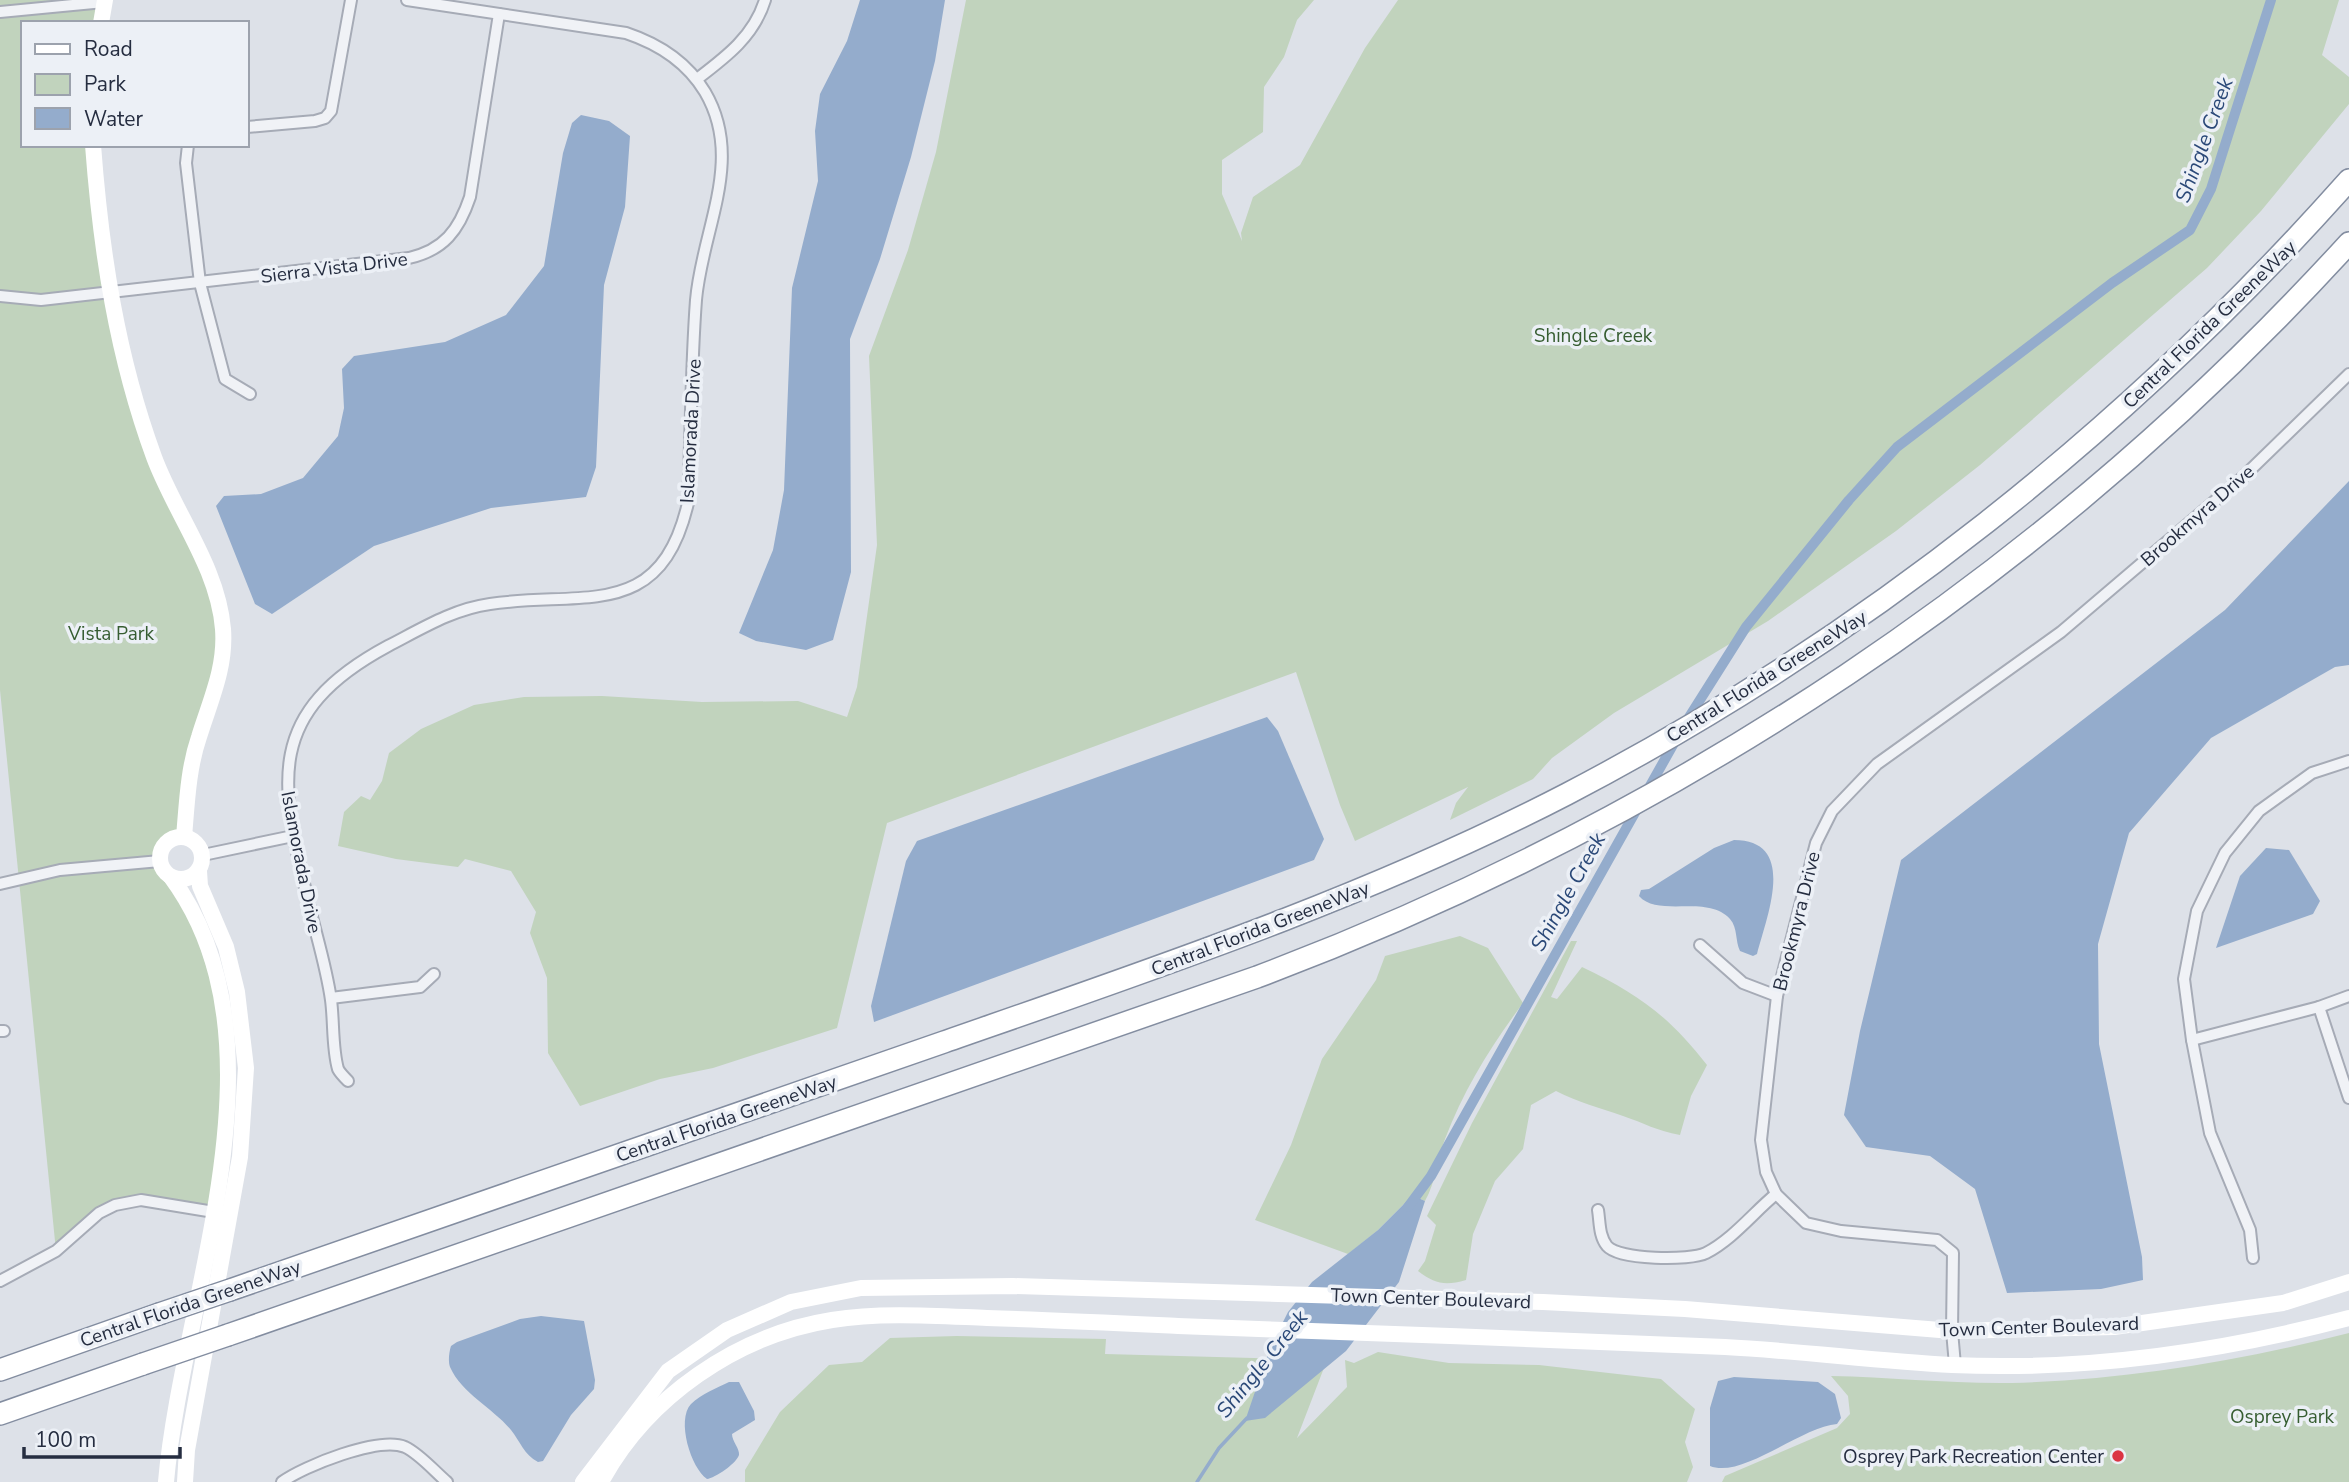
<svg xmlns="http://www.w3.org/2000/svg" width="2349" height="1482" viewBox="0 0 2349 1482" font-family="'Nunito Sans',sans-serif">
<style>
.green{fill:#c1d3bd}
.water{fill:#94accc}
.lines{fill:none;stroke-linecap:round;stroke-linejoin:round}
.stream{stroke:#94accc;stroke-width:3.5}
.canal{stroke:#94accc;stroke-width:10}
.street-casing{stroke:#a6abb6;stroke-width:14}
.highway-casing{stroke:#838da0;stroke-width:24}
.street{stroke:#f0f2f6;stroke-width:10}
.secondary{stroke:#fff;stroke-width:16}
.highway{stroke:#fff;stroke-width:21}
.highway-bridge-casing{stroke:#838da0;stroke-width:24;stroke-linecap:butt}
.highway-bridge{stroke:#fff;stroke-width:21}
.poi-dot{fill:#db3443;stroke:#ecf0f6;stroke-width:2.5}
.labels{text-anchor:middle;stroke-width:7;stroke-linejoin:round;paint-order:stroke}
.street-label{font-size:19px;fill:#252d40;stroke:#ecf0f6}
.park-label{font-size:19px;fill:#365d31;stroke:#ecf0f6}
.poi-label{font-size:19px;fill:#252d40;stroke:#ecf0f6;text-anchor:end}
.water-label{font-size:21px;font-style:italic;fill:#2b4978;stroke:#ecf0f6}
</style>
<rect width="100%" height="100%" fill="#dde1e8"/>
<g class="green">
<path d="M0,0H105L101,23H23V145H93L118,336L223,630L177,837L163,847L160,861L183,894L227,1030L213,1211L141,1200L115,1205L56,1251L0,690Z"/>
<path d="M966,0H1314L1297,20L1284,57L1264,87L1263,132L1222,160V194L1242,241L1241,233L1253,197L1300,165L1365,48L1398,0H2339L2322,55L2349,77V104L2261,211L2207,268L1980,465L1896,531L1768,621L1614,713L1552,758L1533,779L1450,820L1456,803L1468,787L1355,841L1340,805L1296,672L887,823L837,1028L713,1068L660,1079L580,1106L548,1053L547,978L530,933L536,912L511,871L465,859L458,867L396,859L338,846L344,812L361,796L370,800L382,781L389,753L421,729L474,705L524,697L602,696L702,702L798,701L847,717L857,687L877,545L869,356L908,250L936,152Z"/>
<path d="M1460,936L1488,948L1523,1003C1491,1046 1464,1089 1445,1139C1437,1159 1436,1182 1425,1201L1416,1197L1409,1199L1377,1231L1348,1254L1255,1220L1291,1145L1322,1059L1376,980L1385,956Z"/>
<path d="M1571,941H1577L1551,997L1557,999L1582,967C1638,994 1669,1016 1707,1065L1691,1096L1680,1135C1657,1131 1644,1123 1623,1116C1600,1108 1578,1102 1556,1091L1531,1105L1523,1149L1495,1181L1473,1234L1466,1280C1445,1286 1435,1284 1418,1271L1425,1261L1436,1225L1427,1216L1472,1123Z"/>
<path d="M2349,1333V1482H1722L1725,1476L1837,1428L1850,1414L1848,1396L1831,1376C1891,1377 1951,1384 2012,1383C2125,1380 2239,1361 2349,1333Z"/>
<path d="M957,1336L1106,1339L1105,1354L1327,1360L1297,1438L1347,1387L1345,1360L1354,1363L1378,1352L1449,1363L1539,1365L1661,1379L1695,1409L1685,1442L1693,1467L1687,1482H745V1470L780,1412L829,1365L862,1362L890,1338Z"/>
</g>
<g class="water">
<path d="M860,0H945L935,61L911,157L880,259L850,339L851,572L833,640L806,650L756,641L739,633L773,550L784,490L792,288L818,181L815,131L820,94L847,41Z"/>
<path d="M581,115L609,121L630,136L625,207L604,285L596,467L586,497L491,508L374,546L272,614L255,604L216,506L224,496L261,494L303,478L338,436L344,408L342,369L354,356L445,342L506,315L544,266L563,153L572,123Z"/>
<path d="M2349,481V665L2335,667L2211,738L2129,833L2098,944L2099,1044L2142,1257L2143,1280L2101,1289L2007,1293L1975,1189L1930,1156L1866,1147L1844,1115L1860,1031L1901,860L2225,610Z"/>
<path d="M1267,717L1278,731L1324,839L1314,860L874,1022L871,1006L906,861L917,841Z"/>
<path d="M1734,840C1798,840 1767,916 1757,954L1753,956L1740,951C1735,941 1738,928 1730,919C1707,894 1658,918 1639,896L1641,890L1649,889L1714,848Z"/>
<path d="M2266,848L2289,850L2320,901L2313,914L2216,948L2240,876Z"/>
<path d="M1416,1197L1425,1201L1399,1282L1346,1351L1265,1418L1245,1421L1270,1348L1288,1312L1312,1282L1378,1230L1409,1199Z"/>
<path d="M541,1316L584,1321L595,1380L594,1389L571,1415L543,1461L538,1462C524,1455 520,1441 511,1430C493,1408 462,1394 450,1367C448,1362 449,1352 451,1346L457,1342L520,1319Z"/>
<path d="M1734,1377L1818,1382L1835,1394L1841,1418L1837,1424C1801,1427 1742,1479 1710,1466V1408L1718,1381Z"/>
<path d="M729,1382H739L754,1411L755,1420L732,1434C732,1441 740,1449 739,1455C736,1464 715,1478 707,1479C691,1468 676,1420 691,1404C701,1394 717,1388 729,1382Z"/>
</g>
<g class="lines">
<path class="stream" d="M1197,1482L1219,1448L1247,1418"/>
<g class="canal">
<path d="M1686,722L1746,627L1849,500L1897,447L2112,283L2190,230L2211,189L2271,0"/>
<path d="M1408,1207L1431,1176L1678,736"/>
</g>
<g class="street-casing">
<g id="street">
<path d="M0,12L104,2"/>
<path d="M697,79C726,57 754,36 765,0"/>
<path d="M247,127L315,121L325,118L331,111L351,0"/>
<path d="M188,145L186,163L200,283L225,379L250,394"/>
<path d="M0,296L41,300L409,258C444,250 459,230 470,197L499,14"/>
<path d="M203,855L293,836"/>
<path d="M0,884L60,870L160,861"/>
<path d="M1700,945L1743,983L1777,996"/>
<path d="M331,998L420,987L434,974"/>
<path d="M2319,1007L2349,1098"/>
<path d="M0,1031H4"/>
<path d="M2192,1040L2319,1007L2349,996"/>
<path d="M348,1081C345,1078 340,1073 338,1069C332,1048 334,1022 331,1000C327,971 318,941 311,913C282,789 258,716 388,646C421,629 453,609 490,604C583,590 660,623 688,503C691,435 691,367 696,300C702,229 745,160 705,92C687,62 659,44 626,33L407,0"/>
<path d="M1598,1210C1600,1223 1599,1236 1607,1246C1619,1260 1690,1261 1706,1253C1733,1239 1753,1213 1776,1194"/>
<path d="M2253,1258L2250,1230L2210,1133L2192,1040L2184,979L2197,911L2225,853L2259,811L2312,773L2349,761"/>
<path d="M0,1281L56,1251L99,1213L115,1205L141,1200L220,1213"/>
<path d="M1955,1365L1952,1331L1953,1253L1937,1240L1841,1231L1806,1223L1776,1194L1766,1172L1761,1140L1777,996L1816,843L1832,811L1877,764L2061,632L2243,477L2349,374"/>
<path d="M282,1482C304,1466 379,1436 405,1447C420,1454 435,1472 447,1482"/>
</g>
</g>
<g class="highway-casing">
<g id="highway">
<path d="M230,1290C468,1207 706,1124 944,1042C1156,968 1368,897 1567,794C1864,639 2127,430 2349,180"/>
<path d="M228,1335L1257,977C1674,820 2048,573 2349,243"/>
<path d="M0,1370L159,1314"/>
<path d="M0,1414L143,1364"/>
</g>
</g>
<use href="#street" class="street"/>
<g class="secondary">
<path d="M101,23L105,0"/>
<path d="M93,145C101,252 117,356 154,457C175,514 218,567 223,629C226,668 210,701 199,737C188,769 187,803 184,837"/>
<circle cx="181" cy="858" r="21"/>
<path d="M166,1482C182,1296 294,1044 171,877"/>
<path d="M185,1482L187,1450L240,1157L246,1068L237,992L226,947L200,886L199,871"/>
<path d="M583,1482L668,1371L727,1330L791,1302L861,1288L1013,1286L1543,1302L1685,1309L1952,1331L2114,1327L2283,1303L2349,1282"/>
<path d="M601,1482C647,1397 737,1335 832,1320C882,1312 936,1316 987,1318C1051,1320 1114,1323 1178,1326C1360,1333 1543,1339 1725,1347C1801,1351 1876,1361 1952,1365C2085,1371 2220,1352 2349,1318"/>
</g>
<use href="#highway" class="highway"/>
<g class="highway-bridge-casing">
<g id="highway-bridge">
<path d="M159,1314L230,1290"/>
<path d="M143,1364L228,1335"/>
</g>
</g>
<use href="#highway-bridge" class="highway-bridge"/>
</g>
<circle class="poi-dot" cx="2118" cy="1456" r="7"/>
<g class="labels">
<g class="street-label">
<text transform="translate(334 267) rotate(-7)" y="7">Sierra Vista Drive</text>
<text transform="translate(2209 324) rotate(-44)" y="7">Central Florida GreeneWay</text>
<text transform="translate(690 431) rotate(-87)" y="7">Islamorada Drive</text>
<text transform="translate(2197 515) rotate(-41)" y="7">Brookmyra Drive</text>
<text transform="translate(1766 676) rotate(-32)" y="7">Central Florida GreeneWay</text>
<text transform="translate(302 862) rotate(79)" y="7">Islamorada Drive</text>
<text transform="translate(1796 921) rotate(-76)" y="7">Brookmyra Drive</text>
<text transform="translate(1260 928) rotate(-21)" y="7">Central Florida GreeneWay</text>
<text transform="translate(726 1118) rotate(-19)" y="7">Central Florida GreeneWay</text>
<text transform="translate(1431 1298) rotate(2)" y="7">Town Center Boulevard</text>
<text transform="translate(190 1303) rotate(-19)" y="7">Central Florida GreeneWay</text>
<text transform="translate(2039 1326) rotate(-2)" y="7">Town Center Boulevard</text>
</g>
<g class="park-label">
<text x="1593" y="342">Shingle Creek</text>
<text x="111" y="640">Vista Park</text>
<text x="2282" y="1423">Osprey Park</text>
</g>
<g class="poi-label">
<text x="2104" y="1463">Osprey Park Recreation Center</text>
</g>
<g class="water-label">
<text transform="translate(2204 140) rotate(-70)" y="7">Shingle Creek</text>
<text transform="translate(1568 892) rotate(-61)" y="7">Shingle Creek</text>
<text transform="translate(1262 1364) rotate(-51)" y="7">Shingle Creek</text>
</g>
</g>
<rect x="21" y="21" width="228" height="126" fill="#ecf0f6" stroke="#9ca2ad" stroke-width="2"/>
<rect x="35" y="44" width="35" height="10" fill="#ffffff" stroke="#9ca2ad" stroke-width="2"/>
<text x="84" y="56" font-size="21" fill="#252d40">Road</text>
<rect x="35" y="74" width="35" height="21" fill="#c1d3bd" stroke="#9ca2ad" stroke-width="2"/>
<text x="84" y="91" font-size="21" fill="#252d40">Park</text>
<rect x="35" y="108" width="35" height="21" fill="#94accc" stroke="#9ca2ad" stroke-width="2"/>
<text x="84" y="126" font-size="21" fill="#252d40">Water</text>
<path d="M24 1447v10h156v-10" fill="none" stroke="#252d40" stroke-width="3.5"/>
<text x="35" y="1447" font-size="21" fill="#252d40" stroke="#ecf0f6" stroke-width="5" paint-order="stroke">100 m</text>
</svg>
